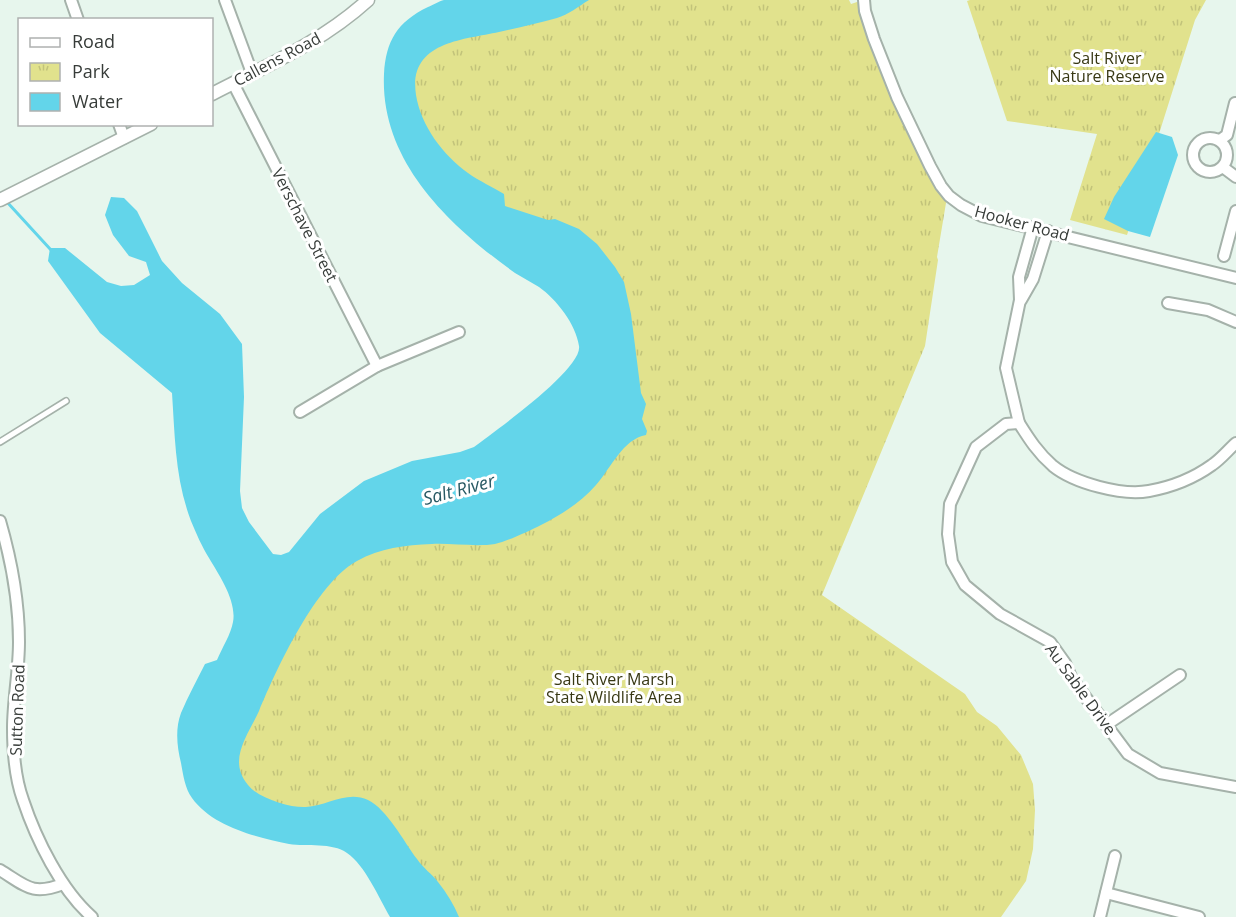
<svg xmlns="http://www.w3.org/2000/svg" width="1236" height="917" viewBox="0 0 1236 917" font-family="'Open Sans',sans-serif">
<style>
.park{fill:url(#park-tufts)}
.water{fill:#63d5ea}
.lines{fill:none;stroke-linecap:round;stroke-linejoin:round}
.stream{stroke:#63d5ea;stroke-width:3}
.service-casing{stroke:#a5b2aa;stroke-width:8}
.minor-casing{stroke:#a5b2aa;stroke-width:14}
.tertiary-casing{stroke:#a5b2aa;stroke-width:15}
.service{stroke:#fff;stroke-width:5}
.minor{stroke:#fff;stroke-width:10}
.tertiary{stroke:#fff;stroke-width:12}
.labels{text-anchor:middle;stroke-width:6;stroke-linejoin:round;paint-order:stroke}
.park-label{font-size:16px;fill:#383814;stroke:#fff}
.street-label{font-size:16px;fill:#373c39;stroke:#fff}
.water-label{font-size:18px;font-style:italic;fill:#285963;stroke:#fff}
</style>
<defs>
<pattern id="park-tufts" width="24" height="20" patternUnits="userSpaceOnUse" patternTransform="scale(1.5)"><rect width="24" height="20" fill="#e1e28d"/><path d="M3 7l-1-3M5 7V3M7 7l1-3M15 17l-1-3M17 17v-4M19 17l1-3" fill="none" stroke="#c2c37a"/></pattern>
</defs>
<rect width="100%" height="100%" fill="#e7f6ed"/>
<g class="park">
<path d="M528,0H849L851,4L860,1L947,197L937,257L938,260L925,346L822,595L965,694L977,712L997,726L1021,755L1033,784L1035,810L1033,849L1026,881L1001,917H435L383,837L241,798L216,725L323,551L484,492L612,344L417,136L402,53Z"/>
<path d="M970,0H1206L1195,20L1127,235L1070,220L1097,134L1007,121L967,1Z"/>
</g>
<g class="water">
<path d="M589,0C579,6 568,15 557,18C538,23 518,28 499,32C462,40 408,42 416,95C421,126 443,155 468,173C479,181 493,187 504,194L505,206L548,220L555,219L579,229L597,244L615,267L624,282L631,314L641,393L646,404L642,419L647,431L646,435C623,439 611,468 596,485C581,502 561,515 541,525C529,531 508,541 495,544C477,547 450,543 432,544C405,545 380,548 357,561C316,583 277,668 259,711C248,735 227,760 248,785C258,798 290,808 306,807C327,806 347,790 368,800C387,809 404,842 417,859C423,868 432,874 438,882C447,893 454,905 459,917H390C379,898 365,865 347,853C332,842 307,847 289,844C256,837 213,827 192,798C185,789 183,774 181,763C177,747 175,729 181,713C188,696 197,680 205,664L217,660C222,648 231,634 233,622C237,601 219,575 209,558C202,547 196,533 191,521C175,479 175,437 172,393L100,333L48,261L50,248H65L107,282L121,286L134,285L150,275L146,262L129,256L113,235L105,215L111,197L124,198L137,211L162,261L182,283L220,314L242,344L244,397L240,491L242,508L249,522L273,554L281,555L289,552L320,514L364,481L412,461L460,452L474,447C494,432 583,369 579,346C576,324 556,299 539,287C531,282 523,278 515,273C450,226 380,162 384,74C386,41 397,22 428,7C433,5 439,1 444,0C458,0 475,0 490,0C523,0 556,0 589,0Z"/>
<path d="M1156,132L1172,137L1178,155L1150,237L1128,231L1104,219L1114,197Z"/>
</g>
<g class="lines">
<path class="stream" d="M7,202L51,250"/>
<g class="service-casing">
<path id="service" d="M0,442L66,401"/>
</g>
<g class="minor-casing">
<g id="minor">
<path d="M71,0L78,20"/>
<path d="M225,0L252,73"/>
<path d="M864,0L865,11L874,39L897,97L930,166L941,186L949,196L961,205L982,216L1236,278"/>
<path d="M233,83L377,366"/>
<path d="M119,124L124,138"/>
<circle cx="1210" cy="155" r="17"/>
<path d="M1220,140L1227,135L1235,103"/>
<path d="M1224,168L1236,177"/>
<path d="M1033,227L1019,277L1020,300L1006,368L1019,423L1006,424L976,447L950,504L948,534L952,562L965,585L1000,614L1050,642L1065,663L1072,679L1128,754L1160,773L1236,787"/>
<path d="M1224,256L1236,211"/>
<path d="M1021,300L1033,279L1048,231"/>
<path d="M1168,303L1208,310L1236,322"/>
<path d="M300,412L377,366L459,332"/>
<path d="M1019,423C1029,439 1038,453 1053,466C1074,483 1122,496 1149,491C1171,487 1194,478 1212,465C1221,459 1228,450 1236,443"/>
<path d="M0,521C11,559 19,602 19,642C19,671 13,700 13,728C13,752 15,778 23,800C36,839 61,890 92,917"/>
<path d="M1106,725L1180,675"/>
<path d="M0,870C26,886 32,896 63,884"/>
<path d="M1106,893L1199,917"/>
<path d="M1100,917L1115,856"/>
</g>
</g>
<g class="tertiary-casing">
<g id="tertiary">
<path d="M212,94C266,66 322,42 368,0"/>
<path d="M0,200L151,124"/>
</g>
</g>
<use href="#service" class="service"/>
<use href="#minor" class="minor"/>
<use href="#tertiary" class="tertiary"/>
</g>
<g class="labels">
<g class="park-label">
<text x="1107" y="64">Salt River<tspan x="1107" dy="18">Nature Reserve</tspan></text>
<text x="614" y="685">Salt River Marsh<tspan x="614" dy="18">State Wildlife Area</tspan></text>
</g>
<g class="street-label">
<text transform="translate(277 59) rotate(-28)" y="6">Callens Road</text>
<text transform="translate(1022 223) rotate(15)" y="6">Hooker Road</text>
<text transform="translate(305 225) rotate(63)" y="6">Verschave Street</text>
<text transform="translate(1081 689) rotate(54)" y="6">Au Sable Drive</text>
<text transform="translate(17 710) rotate(-88)" y="6">Sutton Road</text>
</g>
<g class="water-label">
<text transform="translate(459 490) rotate(-15)" y="6">Salt River</text>
</g>
</g>
<rect x="18" y="18" width="195" height="108" fill="#ffffff" stroke="#afb1b0" stroke-width="1.5"/>
<rect x="30" y="38" width="30" height="9" fill="#ffffff" stroke="#afb1b0" stroke-width="1.5"/>
<text x="72" y="48" font-size="18" fill="#373c39">Road</text>
<rect x="30" y="63" width="30" height="18" fill="url(#park-tufts)" stroke="#afb1b0" stroke-width="1.5"/>
<text x="72" y="78" font-size="18" fill="#373c39">Park</text>
<rect x="30" y="93" width="30" height="18" fill="#63d5ea" stroke="#afb1b0" stroke-width="1.5"/>
<text x="72" y="108" font-size="18" fill="#373c39">Water</text>
</svg>
